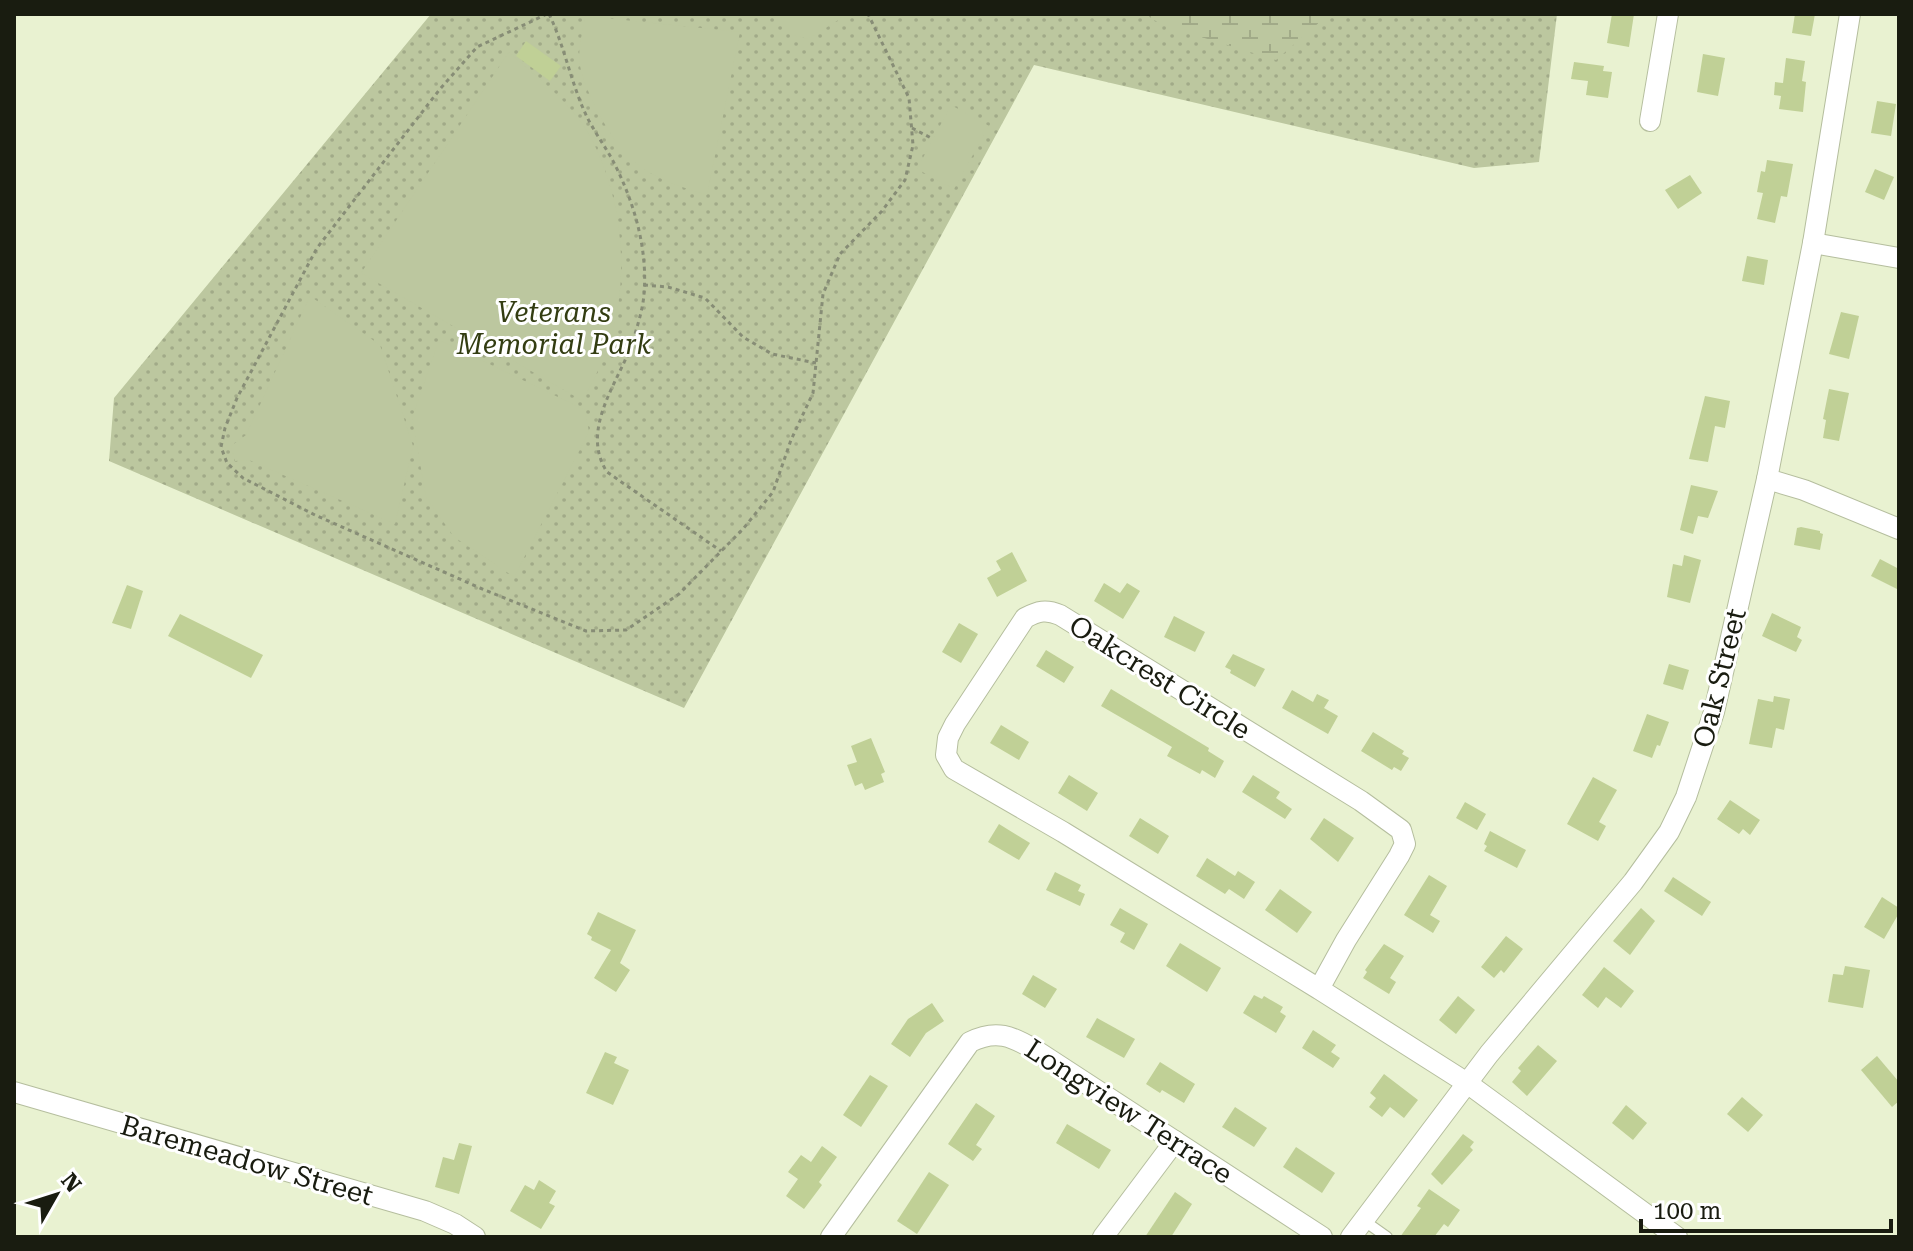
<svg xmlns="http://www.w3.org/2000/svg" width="1913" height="1251" viewBox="0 0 1913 1251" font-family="'Roboto Serif',serif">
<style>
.grass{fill:url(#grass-dots)}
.wetland{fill:url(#wetland-marsh)}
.garden{fill:#bcc79f}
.building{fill:#c0d096}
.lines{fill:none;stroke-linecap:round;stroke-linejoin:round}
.service-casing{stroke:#b5be9e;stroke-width:12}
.minor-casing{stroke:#b5be9e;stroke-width:22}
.path{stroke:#878d76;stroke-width:3;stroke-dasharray:4 4;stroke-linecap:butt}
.service{stroke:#fff;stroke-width:10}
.minor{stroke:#fff;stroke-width:20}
.labels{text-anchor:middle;stroke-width:6;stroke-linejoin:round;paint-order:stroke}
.park-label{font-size:28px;font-style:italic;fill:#333d12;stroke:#fff}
.street-label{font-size:28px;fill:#191c10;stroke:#fff}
</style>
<defs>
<pattern id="grass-dots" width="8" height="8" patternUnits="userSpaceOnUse" patternTransform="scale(2)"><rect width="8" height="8" fill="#bcc79f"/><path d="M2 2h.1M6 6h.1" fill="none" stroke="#a1aa88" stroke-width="1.8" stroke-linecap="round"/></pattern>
<pattern id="wetland-marsh" width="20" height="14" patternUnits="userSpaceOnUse" patternTransform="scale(2)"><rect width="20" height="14" fill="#bcc79f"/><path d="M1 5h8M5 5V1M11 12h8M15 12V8" fill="none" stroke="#a1aa88"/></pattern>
</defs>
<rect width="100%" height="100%" fill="#e9f2d1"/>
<path class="grass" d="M431,14H1557L1539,162L1474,168L1034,65L684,708L109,461L114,398Z"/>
<path class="wetland" d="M1145,14H1329L1276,60L1162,25Z"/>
<g class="garden">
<path d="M778,14H842L840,19L808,39L793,35Z"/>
<path d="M585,16L740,32L707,195C649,177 627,167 598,112C591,98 583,81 580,66C577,51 583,31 585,16Z"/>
<path d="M509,52C536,77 572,103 590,136C624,200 631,282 607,351C600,368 590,385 583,401L361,273Z"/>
<path d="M951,105L989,126L954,189L917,169Z"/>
<path d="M310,296L380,345L413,446L395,524L249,460L235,461L231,446L246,435Z"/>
<path d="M439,340L585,410L589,432L514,577L454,537L426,497L412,418Z"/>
</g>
<g class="building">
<path d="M1612,14H1634L1629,47L1607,43Z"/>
<path d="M1795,14H1815L1811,36L1792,33Z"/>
<path d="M526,41L561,66L550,81L516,56Z"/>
<path d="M1703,54L1725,58L1718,96L1697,92Z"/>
<path d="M1786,58L1805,61L1802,81L1806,82L1803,112L1779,109L1781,96L1774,95L1775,82L1783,83Z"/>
<path d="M1574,62L1604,66L1603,71L1612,72L1608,98L1586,95L1588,81L1571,79Z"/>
<path d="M1877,101L1896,104L1891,136L1871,133Z"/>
<path d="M1767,160L1793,164L1787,197L1781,196L1775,223L1757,219L1763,193L1757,192L1761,171L1765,172Z"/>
<path d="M1875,169L1894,177L1884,200L1865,192Z"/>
<path d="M1690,175L1702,193L1678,209L1665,190Z"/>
<path d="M1747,256L1768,260L1764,285L1742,281Z"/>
<path d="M1841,312L1859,316L1849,359L1829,354Z"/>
<path d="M1829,389L1849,393L1839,441L1823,438L1826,420L1823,419Z"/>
<path d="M1705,396L1730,401L1725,428L1715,426L1708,462L1689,459Z"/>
<path d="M1691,485L1718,491L1708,518L1698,516L1693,534L1680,530Z"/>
<path d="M1801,527L1820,531V533L1823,534L1820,550L1794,545L1797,528Z"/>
<path d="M1012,552L1027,581L997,597L987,578L1001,570L996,561Z"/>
<path d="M1684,555L1701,560L1690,603L1667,597L1673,564L1682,566Z"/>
<path d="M1880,559L1899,569V590L1871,576Z"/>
<path d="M1104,583L1120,593L1127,583L1140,591L1123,619L1094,601Z"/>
<path d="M127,585L143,591L131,629L112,623Z"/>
<path d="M1772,613L1801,627L1797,637L1802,640L1796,652L1762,636Z"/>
<path d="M180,614L263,655L251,678L168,636Z"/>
<path d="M1174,616L1205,632L1195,652L1164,637Z"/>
<path d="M959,623L978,634L961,663L942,652Z"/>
<path d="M1046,650L1074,667L1064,683L1036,666Z"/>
<path d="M1233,654L1265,669L1255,687L1230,673L1231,670L1225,667Z"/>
<path d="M1669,664L1689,670L1683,690L1663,684Z"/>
<path d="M1111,689L1209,748L1208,751L1224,761L1215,778L1202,770L1200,774L1167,756L1172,747L1101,706Z"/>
<path d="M1292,690L1313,702L1317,694L1329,700L1324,708L1338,716L1328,734L1282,708Z"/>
<path d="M1774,696L1790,699L1784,730L1776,728L1772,748L1749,744L1758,699L1773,702Z"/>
<path d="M1647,714L1669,722L1660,746L1657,745L1652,758L1633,751Z"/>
<path d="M1001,725L1029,742L1019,760L990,743Z"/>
<path d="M1373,732L1404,751L1402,754L1409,758L1401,771L1394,767L1392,770L1361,751Z"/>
<path d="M871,738L885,772L881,774L884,782L865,790L862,783L855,786L847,765L857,762L851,746Z"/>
<path d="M1069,775L1098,793L1087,811L1058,793Z"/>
<path d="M1253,775L1280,792L1276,798L1292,809L1285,819L1242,792Z"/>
<path d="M1593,777L1617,790L1599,822L1606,826L1598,841L1567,824Z"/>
<path d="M1730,800L1760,820L1750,835L1743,829L1739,834L1717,819Z"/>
<path d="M1465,802L1486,814L1477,830L1456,818Z"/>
<path d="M1140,818L1169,836L1158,854L1129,836Z"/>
<path d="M1324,818L1354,838L1338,862L1310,839Z"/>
<path d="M999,824L1030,843L1019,860L988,842Z"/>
<path d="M1490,831L1526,850L1517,868L1484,851L1487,846L1484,844Z"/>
<path d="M1207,858L1235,876L1238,871L1255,882L1244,899L1229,889L1225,894L1196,876Z"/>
<path d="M1055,872L1081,885L1078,891L1085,894L1080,906L1046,890Z"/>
<path d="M1429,875L1447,886L1430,915L1440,921L1433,933L1404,915Z"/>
<path d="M1673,877L1711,902L1702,916L1664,891Z"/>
<path d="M1280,889L1312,912L1297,933L1265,910Z"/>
<path d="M1882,897L1899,908V913L1884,939L1864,927Z"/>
<path d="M1120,908L1148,924L1134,950L1120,942L1125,933L1110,925Z"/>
<path d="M1641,908L1655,921L1630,955L1613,941Z"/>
<path d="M598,912L636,930L620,963L630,970L616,992L594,978L611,950L591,940L592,937L587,934Z"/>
<path d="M1506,936L1523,949L1504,973L1501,970L1494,978L1481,967Z"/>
<path d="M1180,943L1221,968L1207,992L1166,966Z"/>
<path d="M1384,944L1404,956L1390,978L1396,982L1389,994L1363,978L1367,972L1365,970Z"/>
<path d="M1845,966L1870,970L1863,1008L1828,1002L1833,974L1843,975Z"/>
<path d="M1604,967L1634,991L1621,1008L1606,997L1598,1008L1582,995Z"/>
<path d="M1033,975L1057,989L1045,1008L1022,994Z"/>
<path d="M1254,995L1262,999L1264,996L1283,1007L1280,1012L1286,1016L1276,1033L1243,1013Z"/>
<path d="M1458,996L1475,1010L1456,1034L1439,1020Z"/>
<path d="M932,1003L944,1021L926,1033L910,1057L891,1044L908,1019Z"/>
<path d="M1097,1018L1135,1039L1124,1058L1086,1037Z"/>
<path d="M1313,1030L1336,1045L1331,1052L1340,1058L1333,1068L1302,1048Z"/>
<path d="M1538,1045L1557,1061L1527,1096L1512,1082L1521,1071L1518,1068Z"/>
<path d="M605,1052L617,1057L614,1063L629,1070L613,1105L586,1093Z"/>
<path d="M1877,1056L1899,1082V1101L1892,1107L1861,1070Z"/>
<path d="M1160,1062L1195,1084L1184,1103L1162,1090L1160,1093L1146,1084Z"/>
<path d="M1384,1074L1418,1100L1404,1118L1390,1107L1382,1117L1369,1107L1376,1098L1370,1093Z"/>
<path d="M870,1075L888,1086L861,1127L843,1115Z"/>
<path d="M1742,1097L1763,1115L1748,1132L1727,1114Z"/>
<path d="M976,1103L995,1116L976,1145L982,1149L973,1161L948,1144Z"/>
<path d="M1626,1105L1647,1123L1633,1140L1612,1123Z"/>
<path d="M1235,1107L1267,1128L1254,1147L1222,1127Z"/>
<path d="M1067,1124L1111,1150L1099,1169L1056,1143Z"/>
<path d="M1463,1134L1474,1142L1470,1147L1473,1150L1442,1185L1431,1174Z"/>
<path d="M459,1143L472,1146L459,1194L435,1187L443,1157L454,1160Z"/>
<path d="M822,1146L837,1157L819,1182L822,1185L804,1209L786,1196L798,1179L788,1172L801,1155L811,1162Z"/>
<path d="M1296,1147L1335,1173L1322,1193L1283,1167Z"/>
<path d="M929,1172L949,1185L917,1234L897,1221Z"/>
<path d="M539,1180L556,1191L549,1203L555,1206L541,1229L510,1211L525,1185L534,1190Z"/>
<path d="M1429,1189L1460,1210L1448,1227L1444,1224L1434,1237H1400L1421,1208L1417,1206Z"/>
<path d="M1175,1192L1192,1204L1171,1237H1145Z"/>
</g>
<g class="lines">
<g class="service-casing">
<path id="service" d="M1363,1220L1387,1237"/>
</g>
<g class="minor-casing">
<g id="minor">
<path d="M1650,121L1668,14"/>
<path d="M1813,243L1899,258"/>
<path d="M1767,479L1804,490L1899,529"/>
<path d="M1319,989L1063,832L954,769L946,755L948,738L955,724L1025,618C1038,611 1046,609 1060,615L1361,801L1401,830L1405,844L1399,856L1346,940L1319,989L1467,1083L1677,1237"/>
<path d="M14,1092L425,1211L455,1224L475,1237"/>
<path d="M831,1237L970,1042C996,1029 1012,1036 1035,1050L1322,1237"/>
<path d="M1103,1237L1175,1141"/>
<path d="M1351,1237L1489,1054L1633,882L1669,832L1686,797L1714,712L1767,479L1813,243L1850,14"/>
</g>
</g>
<g class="path">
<path d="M547,14L477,47L440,89L317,248L237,398L225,428L221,447L227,463L243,478L315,515L480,588L586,631L626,630L679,594L743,529L773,492L791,440L813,393L823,294L840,254L882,211L905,180L913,145L909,98L868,14"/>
<path d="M549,14C565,47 571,84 587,117C594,131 604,145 612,159C633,199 648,247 644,294C643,309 637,327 633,341C620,380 579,429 607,472L721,551"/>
<path d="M912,128L933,139"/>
<path d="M644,285L668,287L705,298L743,337L772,354L816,363"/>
</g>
<use href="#service" class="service"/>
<use href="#minor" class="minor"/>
</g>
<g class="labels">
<g class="park-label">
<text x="554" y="322">Veterans<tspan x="554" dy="32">Memorial Park</tspan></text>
</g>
<g class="street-label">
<text transform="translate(1160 677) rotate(32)" y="10">Oakcrest Circle</text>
<text transform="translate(1719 678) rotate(-76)" y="10">Oak Street</text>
<text transform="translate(1129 1111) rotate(33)" y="10">Longview Terrace</text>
<text transform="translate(247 1160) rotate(16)" y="10">Baremeadow Street</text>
</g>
</g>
<rect width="1913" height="1251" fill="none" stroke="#191c10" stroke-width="32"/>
<g transform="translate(56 1195) rotate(51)" stroke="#ffffff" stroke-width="6" paint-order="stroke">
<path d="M0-6L14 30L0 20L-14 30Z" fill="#191c10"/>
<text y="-12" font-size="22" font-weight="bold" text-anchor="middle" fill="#191c10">N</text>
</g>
<path d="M1641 1219v12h250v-12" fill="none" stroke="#191c10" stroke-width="4"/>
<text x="1653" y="1219" font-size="24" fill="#191c10" stroke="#ffffff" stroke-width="6" paint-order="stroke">100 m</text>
</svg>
